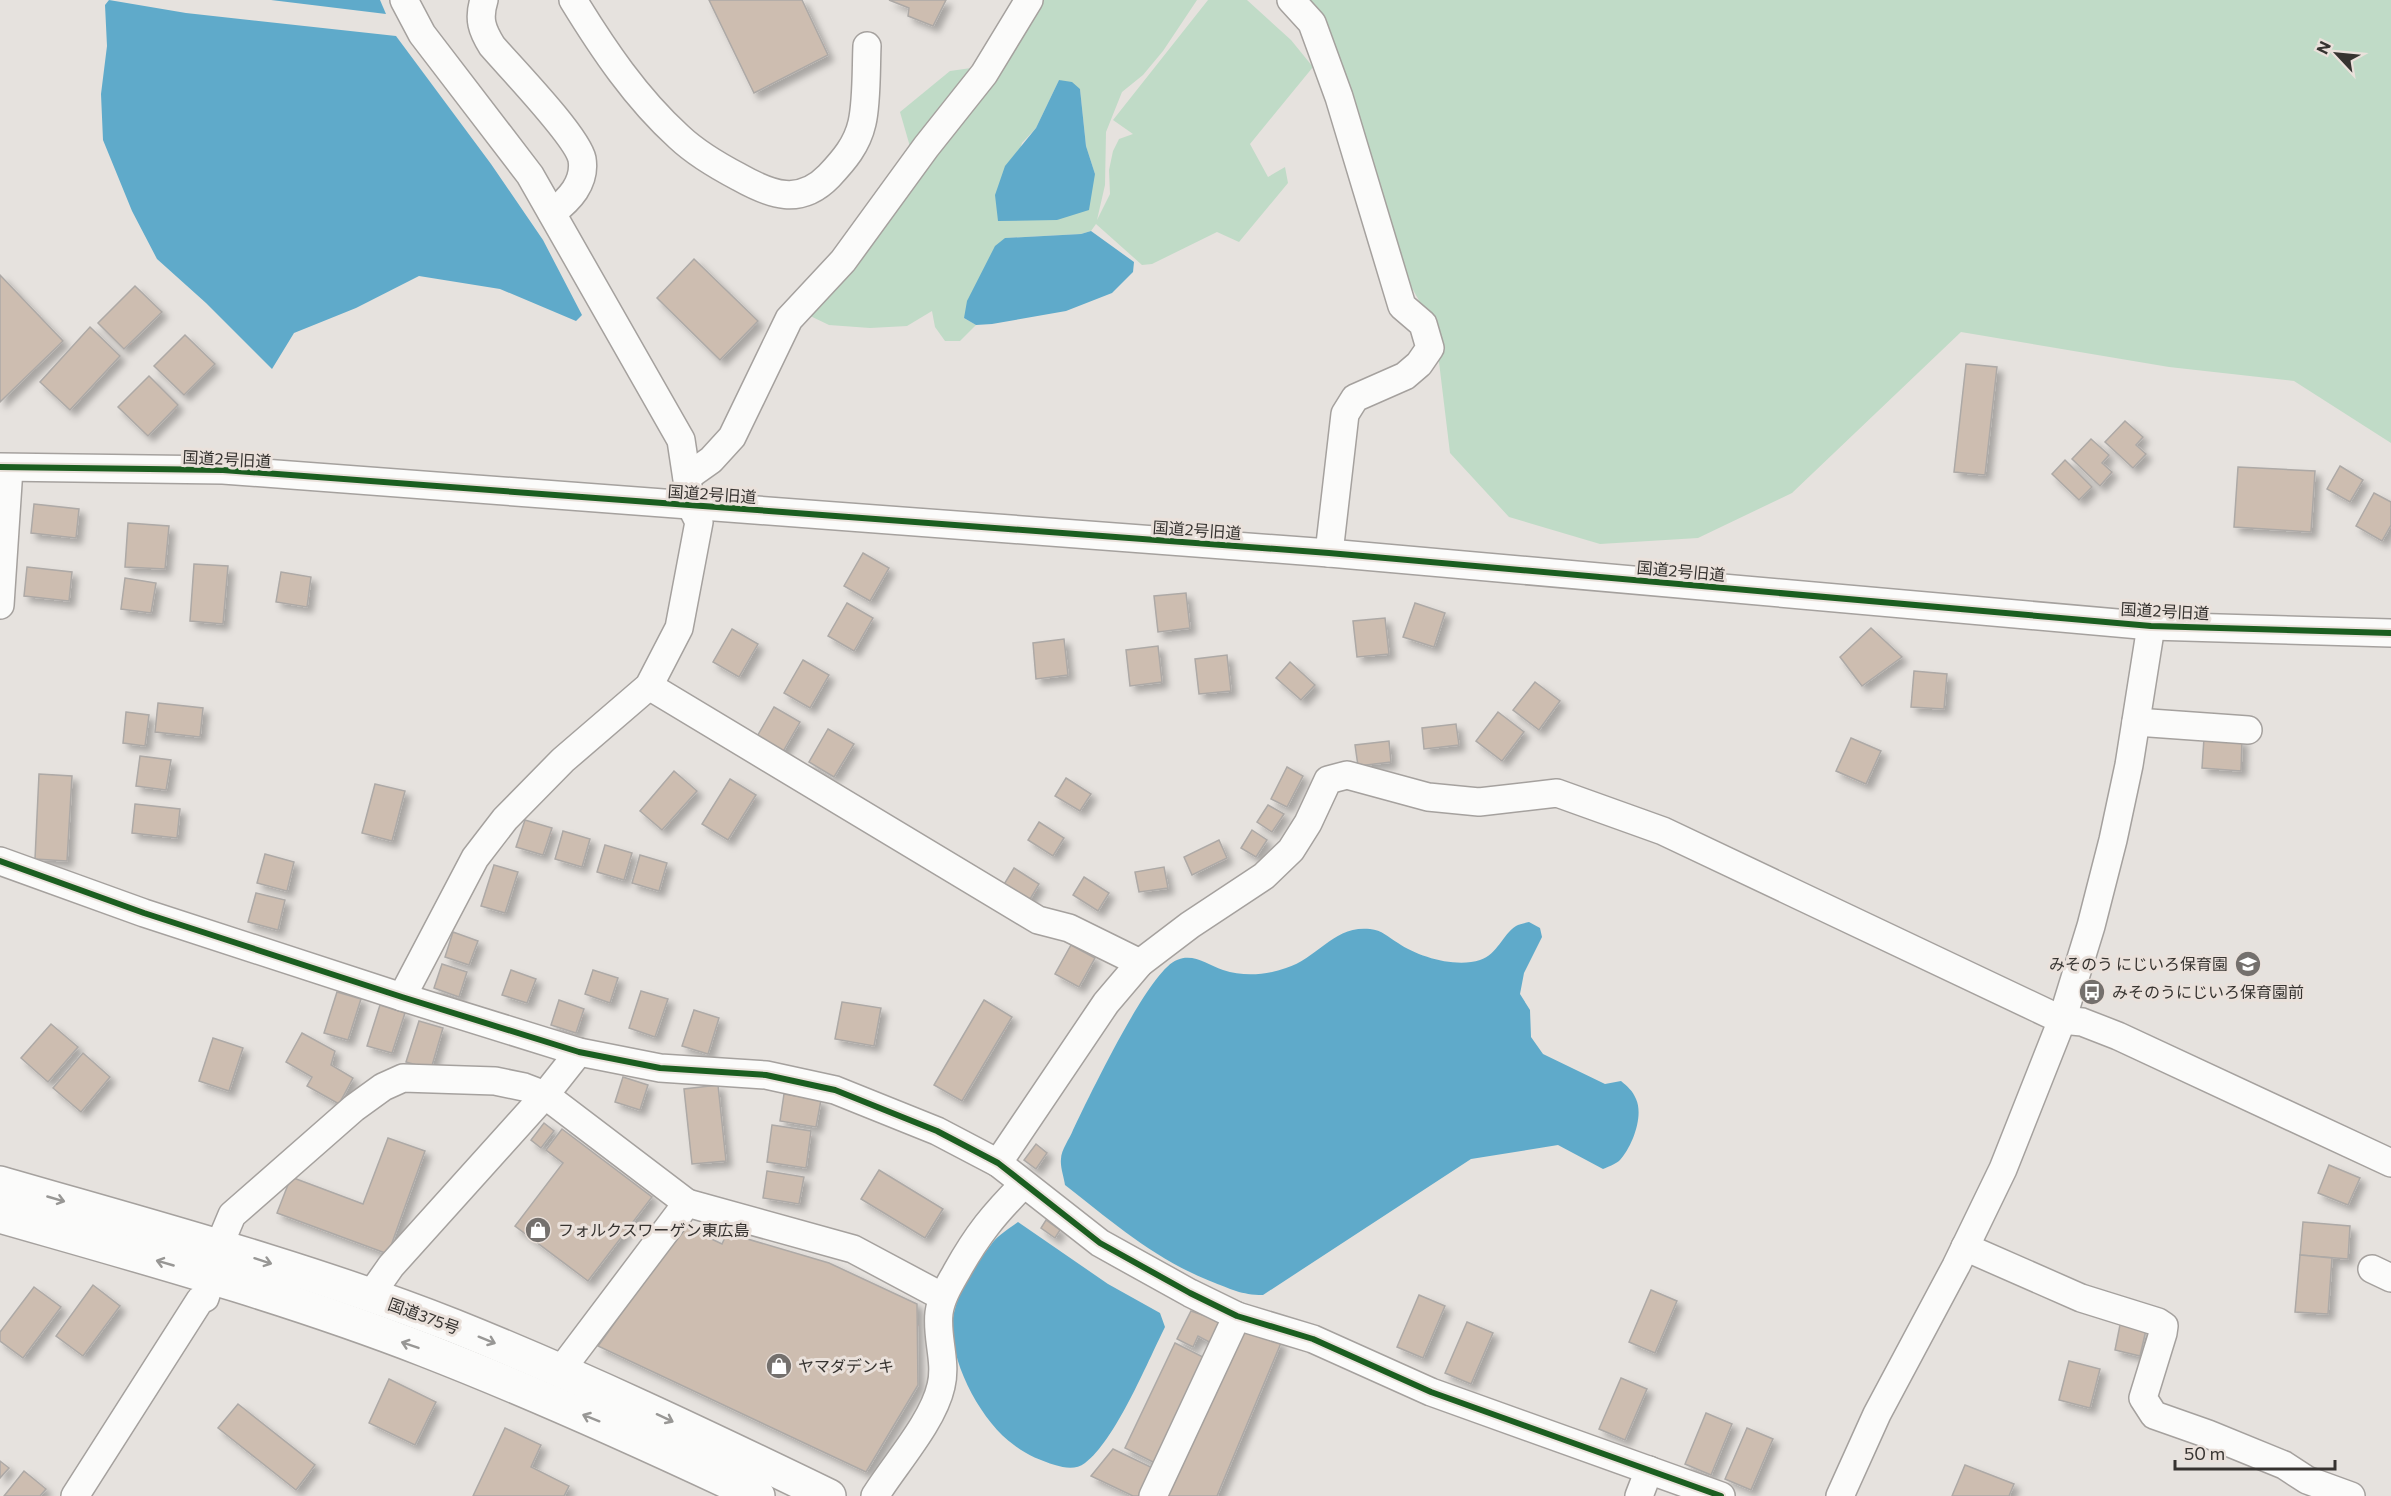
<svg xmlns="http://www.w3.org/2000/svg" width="2391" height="1496" viewBox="0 0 2391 1496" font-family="Commissioner,'Noto Sans JP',sans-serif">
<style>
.green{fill:#c0dbc7;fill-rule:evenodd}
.water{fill:#5faaca}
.building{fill:#cdbdb0;stroke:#ada9a6;stroke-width:1.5;filter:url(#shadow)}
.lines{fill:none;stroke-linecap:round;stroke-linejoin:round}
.minor-casing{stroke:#a5a19e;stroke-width:30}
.highway-casing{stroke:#a5a19e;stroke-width:36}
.minor{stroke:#fbfbfa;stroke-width:27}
.highway{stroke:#fbfbfa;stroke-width:33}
.cycleway-casing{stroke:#eae1db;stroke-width:10}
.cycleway{stroke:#1b5e20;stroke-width:6}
.oneway{stroke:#989795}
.labels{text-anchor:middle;stroke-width:6;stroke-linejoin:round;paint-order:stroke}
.street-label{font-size:16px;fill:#363330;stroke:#eae1db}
.poi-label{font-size:16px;fill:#363330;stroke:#eae1db;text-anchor:start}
</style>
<defs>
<filter id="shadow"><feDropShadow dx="5.5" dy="5.5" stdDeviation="3" flood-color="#0004"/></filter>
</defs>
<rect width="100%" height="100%" fill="#e6e2de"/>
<g class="green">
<path d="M1040,0H1197L1163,51L1143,75L1122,92L1106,132L1105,185L1097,220L1110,194L1109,170L1113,151L1119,139L1133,134L1113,120L1208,0H1247L1291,40L1313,67L1250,144L1268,177L1285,167L1288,183L1239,242L1217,232L1152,264L1142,265L1096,224L1091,231L1081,234L1005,238L964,318L976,325L960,341H945L935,327L932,311L907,326L870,328L829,325L804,313ZM1059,80L1080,89L1086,146L1095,174L1057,220H998L1022,143L1036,128Z"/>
<path d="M1307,0H2391V443L2294,381L2169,367L1961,332L1792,493L1698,538L1600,544L1509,517L1450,453L1435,329L1408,281Z"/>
<path d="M971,68L975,73L911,150L900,112L950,71Z"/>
</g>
<g class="water">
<path d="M109,0L186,13L396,36L491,164L543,240L582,315L576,321L500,289L419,276L356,308L294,333L272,369L206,303L157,259L132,211L103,140L101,94L107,46L105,5Z"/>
<path d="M271,0H380L386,14Z"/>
<path d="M1059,80L1072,82L1080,89L1086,146L1095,174L1089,210L1057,220L998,221L995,195L1005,166L1036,128Z"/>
<path d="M1091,231L1134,262L1133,272L1112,293L1066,311L992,324L976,325L964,318L967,301L995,246L1005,238L1081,234Z"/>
<path d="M1529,922L1540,928L1542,937L1524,973L1520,994L1530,1010L1531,1037L1543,1054L1605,1084L1621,1081C1627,1086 1633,1091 1636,1099C1644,1116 1632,1147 1620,1160C1616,1164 1608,1167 1603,1169L1558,1145L1471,1159L1263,1295C1241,1295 1231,1289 1210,1281C1155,1259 1112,1222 1065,1185C1064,1177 1060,1167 1061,1159C1061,1150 1070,1138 1073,1130C1088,1099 1149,970 1177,960C1194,953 1207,965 1223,970C1244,977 1266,975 1286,968C1318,958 1334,925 1370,929C1382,930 1388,937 1398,943C1418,957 1456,968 1480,960C1498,954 1502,935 1516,926C1519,924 1525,923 1529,922Z"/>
<path d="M1018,1222L1108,1284L1160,1313L1165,1327C1147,1363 1115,1441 1085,1463C1076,1470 1065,1468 1055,1465C1041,1461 1025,1454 1014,1445C981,1422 947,1358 953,1318C957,1291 977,1263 993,1242C1000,1234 1010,1228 1018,1222Z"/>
</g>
<g class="building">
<path d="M709,0H802L828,55L754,93Z"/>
<path d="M889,0H946L933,26L908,16L909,8Z"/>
<path d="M694,259L758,321L720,360L657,298Z"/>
<path d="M0,275L63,341L0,402Z"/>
<path d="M135,286L162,312L124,349L98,323Z"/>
<path d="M90,327L120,356L70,410L40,382Z"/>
<path d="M185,335L215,364L184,395L154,366Z"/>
<path d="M1966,364L1997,367L1985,475L1954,472Z"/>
<path d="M149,376L178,405L148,436L118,407Z"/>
<path d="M2125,421L2143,437L2136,445L2146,454L2133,468L2105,442Z"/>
<path d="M2091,439L2109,455L2102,463L2112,472L2100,486L2072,459Z"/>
<path d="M2065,460L2092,487L2079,500L2052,474Z"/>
<path d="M2340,466L2363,480L2350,502L2327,489Z"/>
<path d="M2238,467L2315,471L2311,532L2234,527Z"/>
<path d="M2374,493L2391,502V525L2382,541L2356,526Z"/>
<path d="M34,504L79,509L76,538L31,533Z"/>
<path d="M128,523L169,526L165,569L125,567Z"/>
<path d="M863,553L889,568L870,601L844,586Z"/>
<path d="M194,564L228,566L223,624L190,621Z"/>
<path d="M27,567L72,572L69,601L24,596Z"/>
<path d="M281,572L311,577L307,607L276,602Z"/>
<path d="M125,578L156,583L151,613L121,609Z"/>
<path d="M1186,593L1190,628L1158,632L1154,596Z"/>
<path d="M847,603L873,618L854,651L828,636Z"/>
<path d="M1415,603L1445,613L1434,647L1403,637Z"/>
<path d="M1385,618L1389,654L1357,657L1353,621Z"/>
<path d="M1871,628L1902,657L1862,686L1840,657Z"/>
<path d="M732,629L758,644L739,677L713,662Z"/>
<path d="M1064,639L1068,675L1036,679L1033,643Z"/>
<path d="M1158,646L1162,682L1130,686L1126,650Z"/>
<path d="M1227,655L1231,691L1199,694L1195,659Z"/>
<path d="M803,660L829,675L810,708L784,693Z"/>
<path d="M1290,662L1315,685L1301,700L1276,678Z"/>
<path d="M1914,671L1947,674L1944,709L1911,707Z"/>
<path d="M1535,682L1560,701L1539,730L1513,710Z"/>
<path d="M158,703L203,708L200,737L155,732Z"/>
<path d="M774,707L800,722L781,755L755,740Z"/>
<path d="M126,712L149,715L145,746L123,743Z"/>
<path d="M1498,712L1524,732L1502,761L1476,741Z"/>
<path d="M1456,724L1459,745L1424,749L1422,728Z"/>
<path d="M828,729L854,744L834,777L809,762Z"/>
<path d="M1851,738L1881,751L1866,784L1836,771Z"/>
<path d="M2204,738L2242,740L2241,771L2202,768Z"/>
<path d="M1389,741L1391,762L1358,766L1355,745Z"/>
<path d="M140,756L171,760L166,790L136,786Z"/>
<path d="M1287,767L1303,776L1287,807L1271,799Z"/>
<path d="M674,771L697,791L662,830L640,811Z"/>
<path d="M39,774L72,776L67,861L35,859Z"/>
<path d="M1066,778L1091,794L1080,811L1055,796Z"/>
<path d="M730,779L756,795L728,840L702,824Z"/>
<path d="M375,784L405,791L392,841L362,833Z"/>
<path d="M135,804L180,809L177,838L132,833Z"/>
<path d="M1268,805L1284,814L1272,832L1257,822Z"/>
<path d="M525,820L552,828L543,855L516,847Z"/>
<path d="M1039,822L1064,838L1053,856L1028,840Z"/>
<path d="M1252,830L1267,840L1256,857L1241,848Z"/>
<path d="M563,831L590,839L582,867L555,859Z"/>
<path d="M1219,840L1227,858L1192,875L1184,857Z"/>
<path d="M605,845L632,853L624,880L597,872Z"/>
<path d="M265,854L294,862L287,891L257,883Z"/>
<path d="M640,855L667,863L659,891L632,883Z"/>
<path d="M494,865L518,872L505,913L481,906Z"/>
<path d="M1164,867L1168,888L1139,892L1135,872Z"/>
<path d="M1014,868L1039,884L1029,901L1003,886Z"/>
<path d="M1084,877L1109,893L1098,911L1073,895Z"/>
<path d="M256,893L285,900L278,930L248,922Z"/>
<path d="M453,932L478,941L469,965L445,957Z"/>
<path d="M1071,945L1095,958L1079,987L1055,974Z"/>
<path d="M442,964L467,972L459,997L434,988Z"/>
<path d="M511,970L536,979L527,1003L502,995Z"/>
<path d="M593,970L618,978L610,1003L585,994Z"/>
<path d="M641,991L668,999L655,1037L629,1028Z"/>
<path d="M337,992L361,999L348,1040L324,1033Z"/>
<path d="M559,1000L584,1009L576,1033L551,1025Z"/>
<path d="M984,1000L1012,1017L962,1101L934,1085Z"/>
<path d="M842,1002L881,1008L874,1046L835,1039Z"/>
<path d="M380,1005L405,1013L392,1053L367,1046Z"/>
<path d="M694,1010L719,1018L708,1054L682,1046Z"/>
<path d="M419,1021L443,1028L431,1069L406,1062Z"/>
<path d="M51,1024L78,1047L48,1082L21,1058Z"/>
<path d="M302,1033L335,1051L331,1065L353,1078L339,1104L307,1086L312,1077L286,1062Z"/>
<path d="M213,1038L243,1048L229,1091L199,1081Z"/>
<path d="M83,1053L110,1077L81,1112L53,1088Z"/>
<path d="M623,1077L648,1085L640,1110L615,1102Z"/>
<path d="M718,1085L726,1161L692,1164L684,1089Z"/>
<path d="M784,1094L821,1100L816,1127L780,1121Z"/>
<path d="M544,1123L554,1131L541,1148L531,1140Z"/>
<path d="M772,1125L811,1131L806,1168L767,1162Z"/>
<path d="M562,1129L652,1197L588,1281L515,1226L563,1163L546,1150Z"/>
<path d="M388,1138L425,1151L388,1254L277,1213L291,1177L363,1204Z"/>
<path d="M1036,1144L1047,1153L1036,1169L1024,1160Z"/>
<path d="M2329,1165L2360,1178L2348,1205L2318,1193Z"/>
<path d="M879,1170L943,1209L925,1238L861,1199Z"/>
<path d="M767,1171L804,1177L799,1204L763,1198Z"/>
<path d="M1046,1220L1060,1230L1055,1238L1041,1228Z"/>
<path d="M2303,1222L2350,1226L2348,1259L2300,1255Z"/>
<path d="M684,1226L722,1244L727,1233L829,1263L917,1304L918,1385L866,1472L598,1346Z"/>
<path d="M2300,1255L2332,1258L2328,1314L2295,1312Z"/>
<path d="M93,1285L120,1306L83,1356L56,1336Z"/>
<path d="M34,1287L61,1307L23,1358L0,1341V1332Z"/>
<path d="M1651,1290L1677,1301L1655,1353L1629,1342Z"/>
<path d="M1419,1295L1445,1306L1423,1358L1397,1347Z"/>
<path d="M1191,1311L1214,1319L1224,1327L1215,1345L1198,1336L1193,1347L1177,1339Z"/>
<path d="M1467,1322L1493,1333L1471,1384L1445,1373Z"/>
<path d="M1241,1325L1281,1343L1217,1496H1162Z"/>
<path d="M2120,1325L2146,1330L2140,1356L2115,1350Z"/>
<path d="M1175,1343L1207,1359L1157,1464L1125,1448Z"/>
<path d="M2069,1361L2100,1369L2090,1408L2059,1400Z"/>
<path d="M1621,1378L1647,1389L1625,1440L1599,1429Z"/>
<path d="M389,1379L436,1402L415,1445L369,1423Z"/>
<path d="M238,1404L315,1465L296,1490L218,1428Z"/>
<path d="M1706,1413L1732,1424L1711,1475L1685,1464Z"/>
<path d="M505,1428L541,1445L531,1467L569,1486L564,1496H473Z"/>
<path d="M1747,1428L1773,1439L1751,1490L1725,1479Z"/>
<path d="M1113,1449L1159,1471L1147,1496H1133L1091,1476Z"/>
<path d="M0,1461L9,1468L0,1478Z"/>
<path d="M1965,1465L2014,1484L2009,1496H1952Z"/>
<path d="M24,1471L46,1489L40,1496H4Z"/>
</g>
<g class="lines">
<g class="minor-casing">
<g id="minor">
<path d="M484,0C478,19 482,30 492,46C511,68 577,136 582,159C586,183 569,200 552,213"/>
<path d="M573,0C603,49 636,98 679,137C696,153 718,166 739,177C771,195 800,206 829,176C844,160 857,145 862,123C867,102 866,68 867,46"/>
<path d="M1291,0L1312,23L1339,97L1402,306L1423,324L1430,348L1419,364L1405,376L1355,398L1345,414L1329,553"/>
<path d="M0,467L223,470L1329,553L2151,626L2391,633"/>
<path d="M687,477L711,460L732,437L789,319L843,261L926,147L984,74L1029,0"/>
<path d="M0,605L9,468"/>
<path d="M649,686L1038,920L1069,928L1140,963"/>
<path d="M2136,722L2248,730"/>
<path d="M0,861L144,913L402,997L579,1052L660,1068L766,1075L835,1090L937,1131L998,1163L1100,1243L1190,1293L1237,1316L1313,1339L1431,1392L1721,1496"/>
<path d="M402,997L475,858L505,819L563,760L649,686L679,628L699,522L691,506L681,440L530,175L422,34L404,0"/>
<path d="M998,1163L1106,1003L1140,963L1190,925L1264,876L1291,850L1308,823L1328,780L1347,775L1428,797L1479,802L1557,793L1663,831L2062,1020L2082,1022L2118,1036L2391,1163"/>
<path d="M219,1246L232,1215L354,1108L383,1087L403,1078L495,1081L524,1087L545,1095L687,1203"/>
<path d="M1965,1247L2081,1298L2158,1322L2164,1326L2163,1333L2143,1398L2154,1415L2208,1434L2284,1465L2307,1480L2351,1496"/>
<path d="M2372,1269L2391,1278"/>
<path d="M370,1296L391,1266L545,1095L579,1052"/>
<path d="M561,1370L687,1203L853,1249L943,1297"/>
<path d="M75,1496L200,1300L205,1298L212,1276"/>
<path d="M875,1496C895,1464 933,1422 941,1386C947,1362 936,1337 939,1313C941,1298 949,1285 957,1271C977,1235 994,1214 1023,1185"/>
<path d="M1153,1496L1237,1316"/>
<path d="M1639,1496L1649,1470"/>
<path d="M1840,1496L1877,1414L1956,1266L2003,1169L2062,1020L2091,926L2113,840L2129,765L2151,626"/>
</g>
</g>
<g class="highway-casing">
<g id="highway">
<path d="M0,1183C152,1227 307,1268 454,1326C581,1377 705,1436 829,1496"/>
<path d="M0,1216C143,1257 286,1296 425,1350C538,1394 648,1444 758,1496"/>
</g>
</g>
<use href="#minor" class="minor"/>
<use href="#highway" class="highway"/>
<g class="cycleway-casing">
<g id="cycleway">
<path d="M0,467L223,470L1329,553L2151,626L2391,633"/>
<path d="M0,861L144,913L402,997L579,1052L660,1068L766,1075L835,1090L937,1131L998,1163L1100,1243L1190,1293L1237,1316L1313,1339L1431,1392L1721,1496"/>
</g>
</g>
<use href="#cycleway" class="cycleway"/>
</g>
<defs><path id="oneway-shaft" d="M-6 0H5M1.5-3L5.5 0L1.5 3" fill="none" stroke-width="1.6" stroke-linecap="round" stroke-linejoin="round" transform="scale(1.5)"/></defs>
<g class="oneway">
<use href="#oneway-shaft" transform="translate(56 1199) rotate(16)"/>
<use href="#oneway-shaft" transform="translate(263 1261) rotate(18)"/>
<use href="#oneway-shaft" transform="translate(165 1263) rotate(-164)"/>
<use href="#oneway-shaft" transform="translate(487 1340) rotate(22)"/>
<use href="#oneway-shaft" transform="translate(410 1345) rotate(-161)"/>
<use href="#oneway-shaft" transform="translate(591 1418) rotate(-158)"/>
<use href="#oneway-shaft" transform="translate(665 1418) rotate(25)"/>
</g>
<defs>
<g id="school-disc" transform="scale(1.35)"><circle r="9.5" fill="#74706d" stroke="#eae1db"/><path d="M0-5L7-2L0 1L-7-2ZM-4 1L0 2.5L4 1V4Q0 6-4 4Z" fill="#fff"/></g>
<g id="bus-disc" transform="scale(1.35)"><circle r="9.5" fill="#74706d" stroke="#eae1db"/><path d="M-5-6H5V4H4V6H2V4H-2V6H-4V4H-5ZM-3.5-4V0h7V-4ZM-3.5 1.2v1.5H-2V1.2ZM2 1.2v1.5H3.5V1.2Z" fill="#fff"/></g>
<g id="shop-disc" transform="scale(1.35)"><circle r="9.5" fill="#74706d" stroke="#eae1db"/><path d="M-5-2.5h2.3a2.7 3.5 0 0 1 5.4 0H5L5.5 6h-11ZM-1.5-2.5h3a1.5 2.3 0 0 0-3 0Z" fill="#fff"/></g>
</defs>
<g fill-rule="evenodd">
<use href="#school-disc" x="2248" y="964"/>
<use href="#bus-disc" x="2092" y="992"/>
<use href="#shop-disc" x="538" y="1230"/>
<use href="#shop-disc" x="779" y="1366"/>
</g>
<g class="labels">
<g class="street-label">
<text transform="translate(227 459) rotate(3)" y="6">国道2号旧道</text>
<text transform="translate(712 494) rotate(4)" y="6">国道2号旧道</text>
<text transform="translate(1197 530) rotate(4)" y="6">国道2号旧道</text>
<text transform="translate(1681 571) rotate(5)" y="6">国道2号旧道</text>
<text transform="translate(2165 611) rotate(3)" y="6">国道2号旧道</text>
<text transform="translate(424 1316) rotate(20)" y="6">国道375号</text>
</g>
<g class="poi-label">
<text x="2228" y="970" text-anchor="end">みそのう にじいろ保育園</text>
<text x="2112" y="998">みそのうにじいろ保育園前</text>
<text x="558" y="1236">フォルクスワーゲン東広島</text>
<text x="798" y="1372">ヤマダデンキ</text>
</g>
</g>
<g transform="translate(2337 54) rotate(296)" stroke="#eae1db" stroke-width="4.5" paint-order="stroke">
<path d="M0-4.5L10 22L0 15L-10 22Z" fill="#363330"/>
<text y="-9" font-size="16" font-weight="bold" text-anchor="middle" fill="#363330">N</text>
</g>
<path d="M2175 1460v9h160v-9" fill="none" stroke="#363330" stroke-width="3"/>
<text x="2184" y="1460" font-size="18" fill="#363330" stroke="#eae1db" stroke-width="4.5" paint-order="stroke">50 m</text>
</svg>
